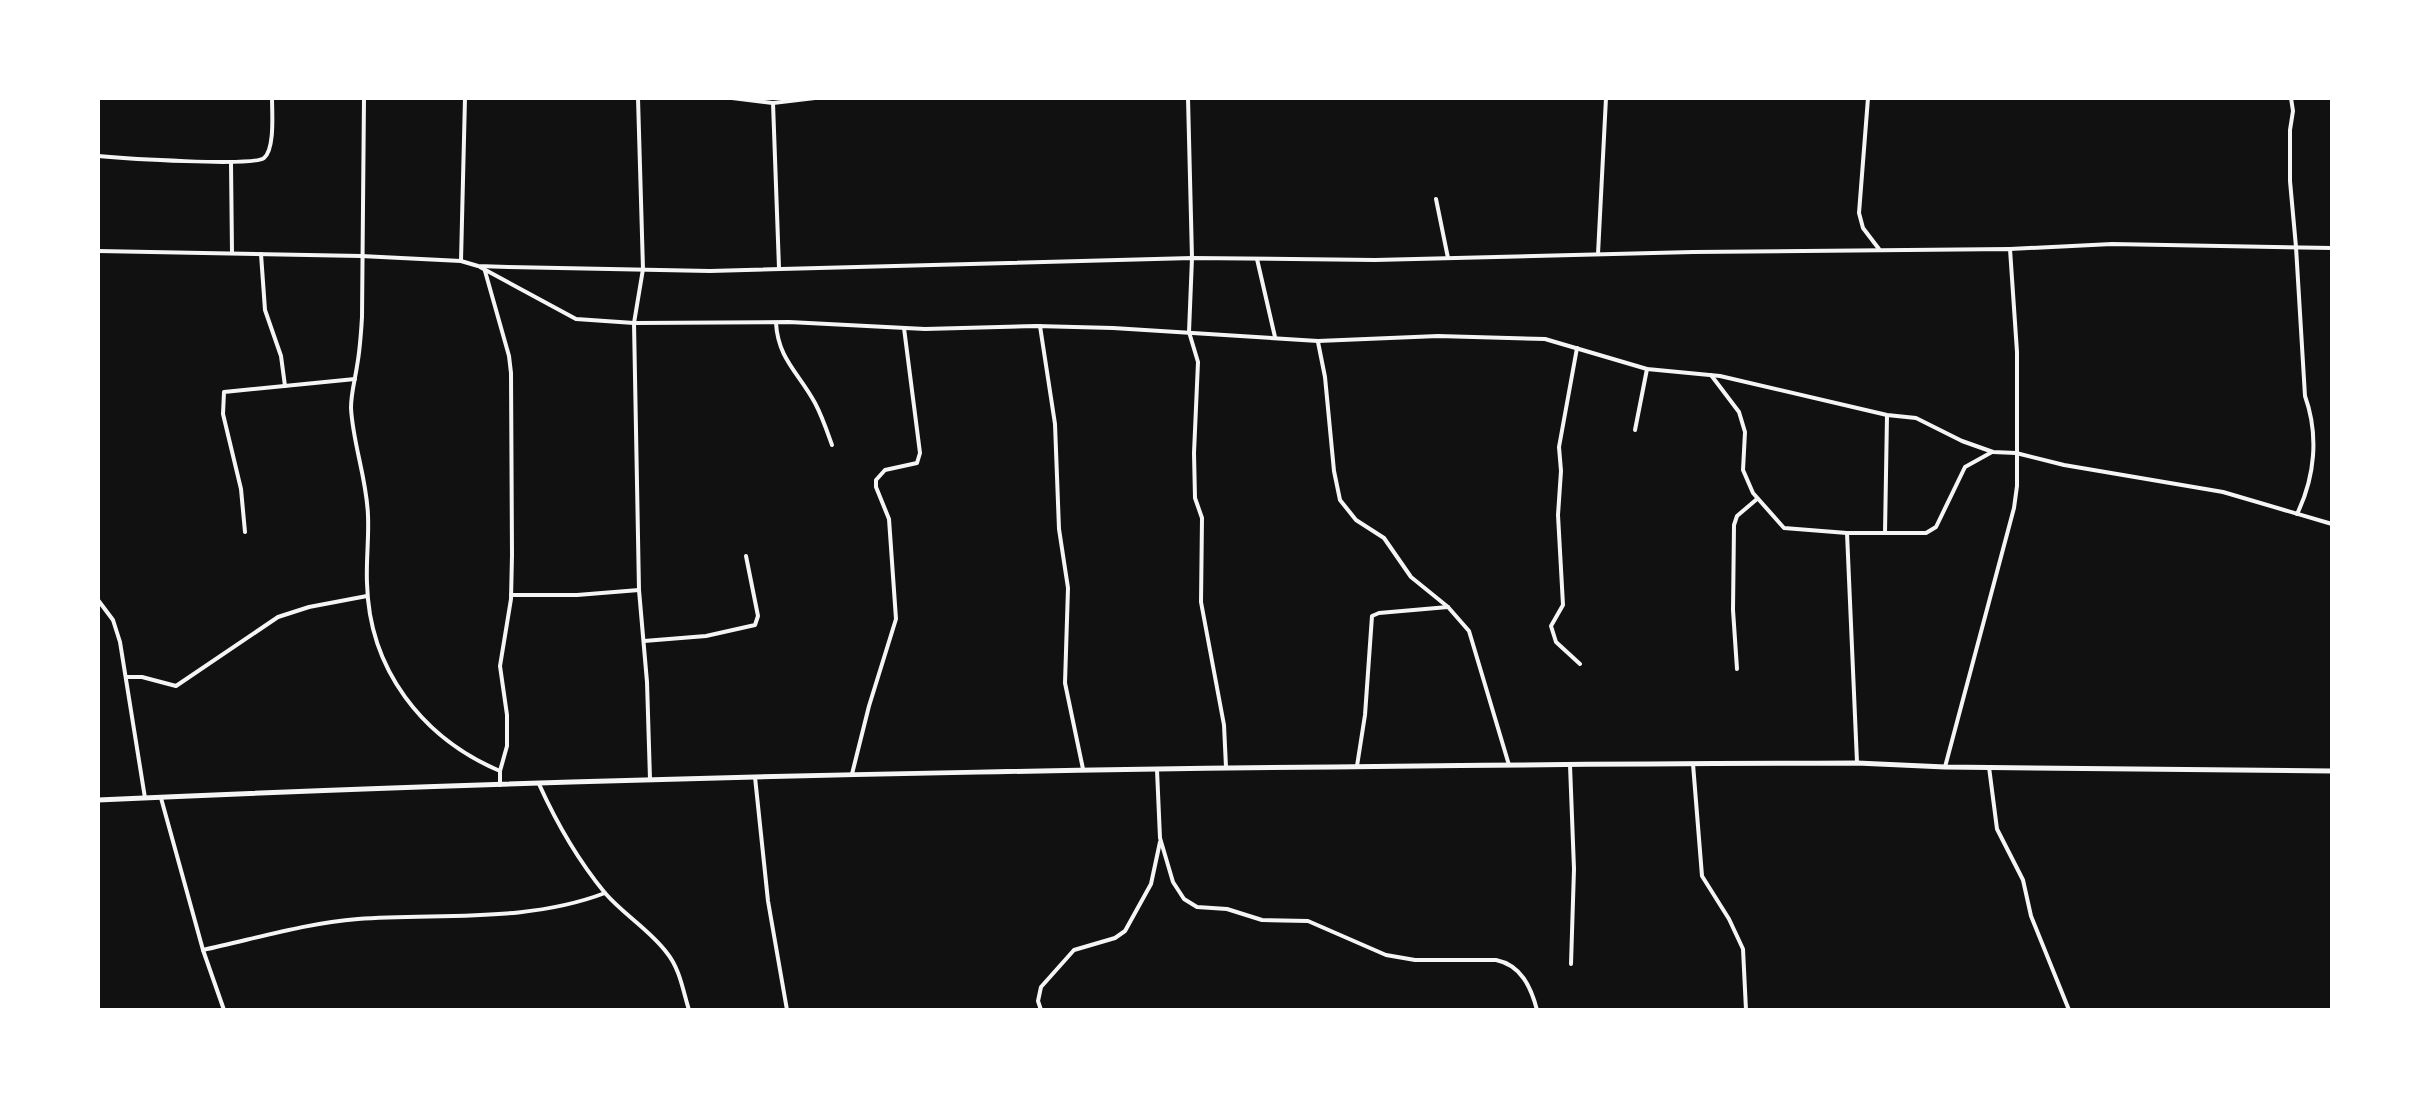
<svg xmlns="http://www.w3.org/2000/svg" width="2430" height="1108" viewBox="0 0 2430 1108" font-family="Mulish,sans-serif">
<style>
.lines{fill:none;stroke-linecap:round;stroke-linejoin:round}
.minor{stroke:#f5f5f5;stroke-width:4}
.tertiary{stroke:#f5f5f5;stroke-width:5}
</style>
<rect width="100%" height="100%" fill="#111"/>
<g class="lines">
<g class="minor">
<path d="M364,98L362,317C361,334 360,350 357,366C355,380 351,393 351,408C353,445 367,479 368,516C369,538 366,561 367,583C369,669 422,738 500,771"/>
<path d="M638,98L643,269L634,323L639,590L647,682L650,779"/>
<path d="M732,98L773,103L815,98"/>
<path d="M1188,98L1192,258L1189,332L1198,362L1194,453L1195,498L1202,518L1201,602L1224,725L1226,767"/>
<path d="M1868,98L1859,213L1863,228L1879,249"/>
<path d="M2291,98L2293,111L2290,130V181L2296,247L2305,396C2319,435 2315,477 2297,514"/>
<path d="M773,103L779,268"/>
<path d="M98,156C120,158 253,167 264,158C275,149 272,112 272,98"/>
<path d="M231,163L232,253"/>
<path d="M1436,199L1448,258"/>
<path d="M2010,249L2112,244L2332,248"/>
<path d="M98,251L361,256L461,261L478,266L508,267L710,271L1192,258L1375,260L1693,252L2010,249L2017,352V486L2014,508L1945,767"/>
<path d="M261,254L265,310L281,356L285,386"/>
<path d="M1598,254L1606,98"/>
<path d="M1257,259L1275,337"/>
<path d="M461,261L465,98"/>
<path d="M480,267L576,319L634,323L789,322L925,329L1036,326L1113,328L1318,341L1438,336L1545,339L1647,369L1720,376L1887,415L1916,418L1962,441L1993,452L2016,453L2064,465L2223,492L2332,524"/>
<path d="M485,271L509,356L511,373L512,555L511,599L500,666L507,715V746L500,771V785"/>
<path d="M776,323C778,359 799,373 815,403C822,416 827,431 832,445"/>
<path d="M1040,326L1055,424L1059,529L1068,588L1065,683L1083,769"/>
<path d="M1318,342L1325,377L1334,471L1340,500L1356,520L1384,538L1411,577L1448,607L1469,631L1509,765"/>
<path d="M1577,348L1559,447L1561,471L1558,515L1563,605L1551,626L1556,642L1580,664"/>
<path d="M1711,375L1739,412L1745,432L1743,470L1753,493L1784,528L1847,533H1926L1936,527L1965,467L1992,452"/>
<path d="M1635,430L1647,369"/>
<path d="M245,532L241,489L223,414L224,392L355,379"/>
<path d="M1847,533L1857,762"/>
<path d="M1885,533L1887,416"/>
<path d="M511,595H577L639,590"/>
<path d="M98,600L113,620L120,642L145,798"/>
<path d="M644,641L706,636L755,625L758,616L746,556"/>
<path d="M1737,669L1733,610L1734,525L1737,516L1757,499"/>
<path d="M126,677H142L176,686L278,617L309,607L367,596"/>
<path d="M1693,764L1702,876L1729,919L1743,949L1746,1010"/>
<path d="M1570,765L1574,869L1571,964"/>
<path d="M1357,766L1365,715L1372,616L1379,613L1448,607"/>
<path d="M1989,767L1997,829L2023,880L2031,916L2069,1010"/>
<path d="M1157,770L1160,838L1173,882L1184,899L1197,907L1227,909L1262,920L1308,921L1386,955L1415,960H1496C1521,965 1531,987 1537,1010"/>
<path d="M852,774L869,706L896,619L889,519L876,487V480L885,470L917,463L920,453L904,328"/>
<path d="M755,777L768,901L787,1010"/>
<path d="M539,784C557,824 577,859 605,893C624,915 650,930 667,953C680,969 683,991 689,1010"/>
<path d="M161,798L203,950L224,1010"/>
<path d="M203,950C254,939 306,923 358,919C441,913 526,923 605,893"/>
<path d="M1041,1010L1038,1001L1041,987L1074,950L1115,938L1125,931L1151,884L1160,842"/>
</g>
<path class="tertiary" d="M98,800C684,773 1270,765 1857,763L1945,767L2332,771"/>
</g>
<rect width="2430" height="1108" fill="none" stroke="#ffffff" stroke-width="200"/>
</svg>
